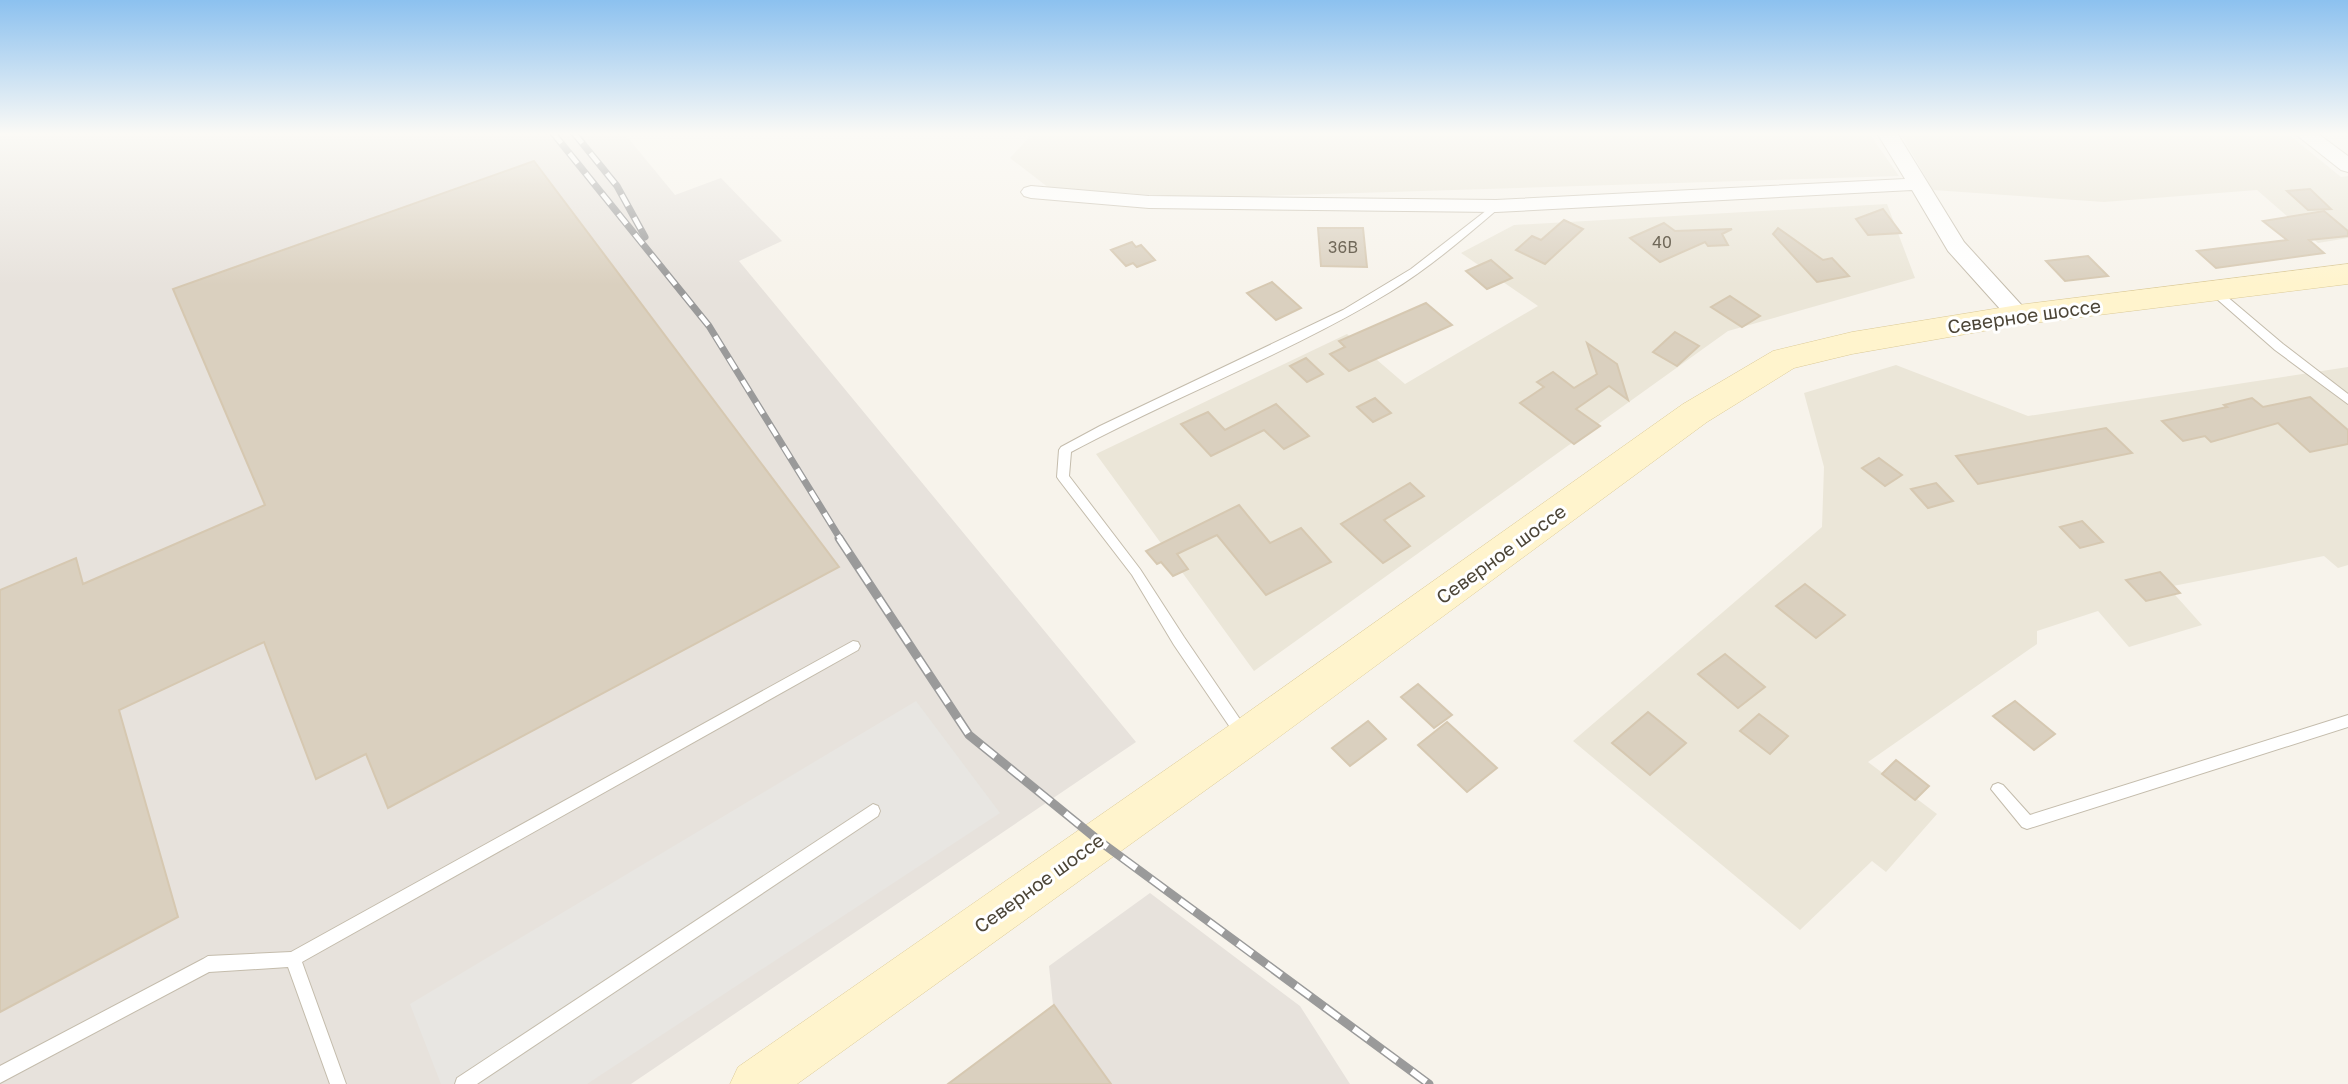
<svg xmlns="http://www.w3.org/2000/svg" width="2348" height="1084" viewBox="0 0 2348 1084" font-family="'Golos Text',sans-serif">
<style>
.residential{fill:#ebe6d8}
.industrial{fill:#e7e2dc}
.parking{fill:#e8e6e2}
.building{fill:#dad0bf;stroke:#d6c8b1;stroke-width:2}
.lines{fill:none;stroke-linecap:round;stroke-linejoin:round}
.service-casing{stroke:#c4bcac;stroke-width:2}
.minor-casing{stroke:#c4bcac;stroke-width:2}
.secondary-casing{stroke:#dcca96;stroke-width:1}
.service{fill:#fff;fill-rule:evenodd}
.minor{fill:#fff;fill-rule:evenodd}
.secondary{fill:#fff4cd;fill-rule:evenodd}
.rail-far1-casing{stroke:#9a9a9a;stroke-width:7}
.rail-casing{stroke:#9a9a9a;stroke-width:9}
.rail-far1{stroke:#fff;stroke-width:4.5;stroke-dasharray:13;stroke-linecap:butt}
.rail{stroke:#fff;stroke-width:6;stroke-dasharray:18;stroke-linecap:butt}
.labels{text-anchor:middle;stroke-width:6;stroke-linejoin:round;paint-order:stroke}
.number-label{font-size:16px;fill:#706859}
.street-label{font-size:19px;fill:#4c4537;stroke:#fff}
</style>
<rect width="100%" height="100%" fill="#f7f3eb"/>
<g class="residential">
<path d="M1038,133H1869L1899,176L1197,198L1049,188L1010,158L1031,135Z"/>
<path d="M1900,133H2287L2341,177L2348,176V238L2318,243L2257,190L2104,202L1933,190Z"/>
<path d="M1887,204L1915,278L1728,331L1254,671L1096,454L1347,334L1405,384L1538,306L1461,253L1514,225Z"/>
<path d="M1896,365L2028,416L2348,367V565L2338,568L2324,556L2168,587L2202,625L2129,647L2098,611L2037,631V644L1868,762L1937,814L1886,872L1872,861L1800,930L1573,741L1822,527L1824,467L1804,393Z"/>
</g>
<g class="industrial">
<path d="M0,133H624L675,195L721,178L782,241L739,261L1136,742L631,1084H0Z"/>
<path d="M1150,893L1300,1006L1350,1084H948L1053,1005L1049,966Z"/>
</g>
<path class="parking" d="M916,701L1000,813L587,1084H441L410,1004Z"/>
<g class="building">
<path d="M534,161L839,567L388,808L366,754L316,779L264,642L119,710L178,917L0,1012V590L76,558L83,584L265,505L173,289Z"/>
<path d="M2310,189L2331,209L2308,210L2287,191Z"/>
<path d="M1883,209L1901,233L1868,235L1856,219Z"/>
<path d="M2324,211L2348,231V236L2309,240L2324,253L2216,268L2197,251L2287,240L2263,221Z"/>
<path d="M1564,220L1583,229L1545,264L1516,250L1532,236L1541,240Z"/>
<path d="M1664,223L1675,231L1732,229L1722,234L1728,245L1708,246L1705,242L1660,262L1630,238Z"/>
<path d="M1318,228H1363L1367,267L1321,266Z"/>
<path d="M1778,228L1823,260L1832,258L1849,276L1817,282L1773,234Z"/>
<path d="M1132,242L1136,247L1141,245L1155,260L1137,267L1133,263L1126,266L1111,250Z"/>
<path d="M2088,256L2108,276L2065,281L2046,261Z"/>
<path d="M1491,260L1512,278L1487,289L1466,271Z"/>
<path d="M1272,282L1301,308L1276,320L1247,293Z"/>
<path d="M1730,296L1760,316L1742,327L1711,307Z"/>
<path d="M1426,303L1452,325L1349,371L1330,354L1345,347L1339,341Z"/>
<path d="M1675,332L1699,346L1677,366L1653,352Z"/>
<path d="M1587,343L1617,364L1628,400L1609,386L1576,409L1600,426L1574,444L1520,403L1544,387L1537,382L1553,372L1574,388L1597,374Z"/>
<path d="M1306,358L1323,374L1307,382L1290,366Z"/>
<path d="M2310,397L2348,430V444L2310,452L2278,423L2211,442L2205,436L2183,441L2162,421L2227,407L2224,405L2252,398L2263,407Z"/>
<path d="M1375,398L1391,413L1373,422L1357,407Z"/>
<path d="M1276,404L1309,436L1284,449L1264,430L1211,456L1181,424L1208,412L1225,430Z"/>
<path d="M2106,428L2132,453L1978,484L1956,456Z"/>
<path d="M1879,458L1902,475L1885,486L1862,468Z"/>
<path d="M1410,483L1424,496L1384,520L1410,546L1383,563L1341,524Z"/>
<path d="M1936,483L1953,501L1928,508L1911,489Z"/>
<path d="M1239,505L1270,543L1301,528L1331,562L1266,595L1217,535L1177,554L1188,569L1173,576L1161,562L1157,564L1146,551Z"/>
<path d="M2082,521L2103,542L2080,548L2060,527Z"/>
<path d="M2160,572L2180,593L2146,601L2126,580Z"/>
<path d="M1805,584L1845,615L1816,638L1776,606Z"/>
<path d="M1725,654L1765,687L1738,708L1698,674Z"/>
<path d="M1418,684L1452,715L1434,728L1401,697Z"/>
<path d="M2015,701L2055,734L2034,750L1993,716Z"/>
<path d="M1648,712L1686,743L1650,775L1612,743Z"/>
<path d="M1759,714L1788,736L1770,754L1740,731Z"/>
<path d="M1368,721L1386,739L1350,766L1332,748Z"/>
<path d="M1447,722L1497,768L1467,792L1418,745Z"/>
<path d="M1896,760L1929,786L1915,800L1882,774Z"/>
<path d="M1054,1005L1111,1084H948Z"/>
</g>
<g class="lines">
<g class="service-casing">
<g id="service">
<path d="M1496,203L1501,206L1499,208C1464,238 1429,268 1390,292C1288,354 1175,396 1071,452L1069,476L1140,569L1184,637L1248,731L1250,735L1248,739L1243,741L1238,739L1174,645L1132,575L1059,480L1057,477L1059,450L1061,447L1100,426L1343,310L1411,269Z"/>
<path d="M2214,288L2218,289L2283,344L2348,394V404L2275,350L2210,293V289Z"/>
<path d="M853,641L858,642L860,646L858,650L302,962L346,1084H330L288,967L209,972L0,1083V1066L203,959L208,956L291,952Z"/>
<path d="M2348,715V727L2027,829L2022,827L1991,789L1993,785L1998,783L2003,785L2030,815Z"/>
<path d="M873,804L878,806L880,811L878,816L477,1084H455L457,1078Z"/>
</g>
</g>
<g class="minor-casing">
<g id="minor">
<path d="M1877,133H1897L1964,242L2026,310L2029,315L2026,320L2018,322L2010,320L1948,251L1912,190L1496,212L1149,208L1031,198L1024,196L1021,192L1024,188L1031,186L1149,196L1496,200L1905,179Z"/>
<path d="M2294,133H2317L2348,156V172L2341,170Z"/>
</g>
</g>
<g class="secondary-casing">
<path id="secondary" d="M2348,264V284L2018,325L1852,354L1794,368L1707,422L1260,751L797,1084H730L738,1067L1230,725L1683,404L1773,351L1852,332L2018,305Z"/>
</g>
<use href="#service" class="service"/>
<use href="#minor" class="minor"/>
<use href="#secondary" class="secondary"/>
<g class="rail-far1-casing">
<g id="rail-far1">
<path d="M553,133L709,326L841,540"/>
<path d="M574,133L617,186L645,237"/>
</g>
</g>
<g class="rail-casing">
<path id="rail" d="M839,538L969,735L1098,840L1429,1084"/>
</g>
<use href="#rail-far1" class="rail-far1"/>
<use href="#rail" class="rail"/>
</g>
<linearGradient id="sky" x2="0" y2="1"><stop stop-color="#8cc1ef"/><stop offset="0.47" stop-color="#fbfaf6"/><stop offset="1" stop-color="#fbfaf6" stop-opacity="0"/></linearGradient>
<rect width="2348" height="285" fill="url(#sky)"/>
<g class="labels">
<g class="number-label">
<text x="1662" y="248">40</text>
<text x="1343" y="253">36В</text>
</g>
<g class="street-label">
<text transform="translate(2024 316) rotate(-8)" y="7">Северное шоссе</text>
<text transform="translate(1501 554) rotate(-36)" y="7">Северное шоссе</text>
<text transform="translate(1039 883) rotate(-36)" y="7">Северное шоссе</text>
</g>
</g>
</svg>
